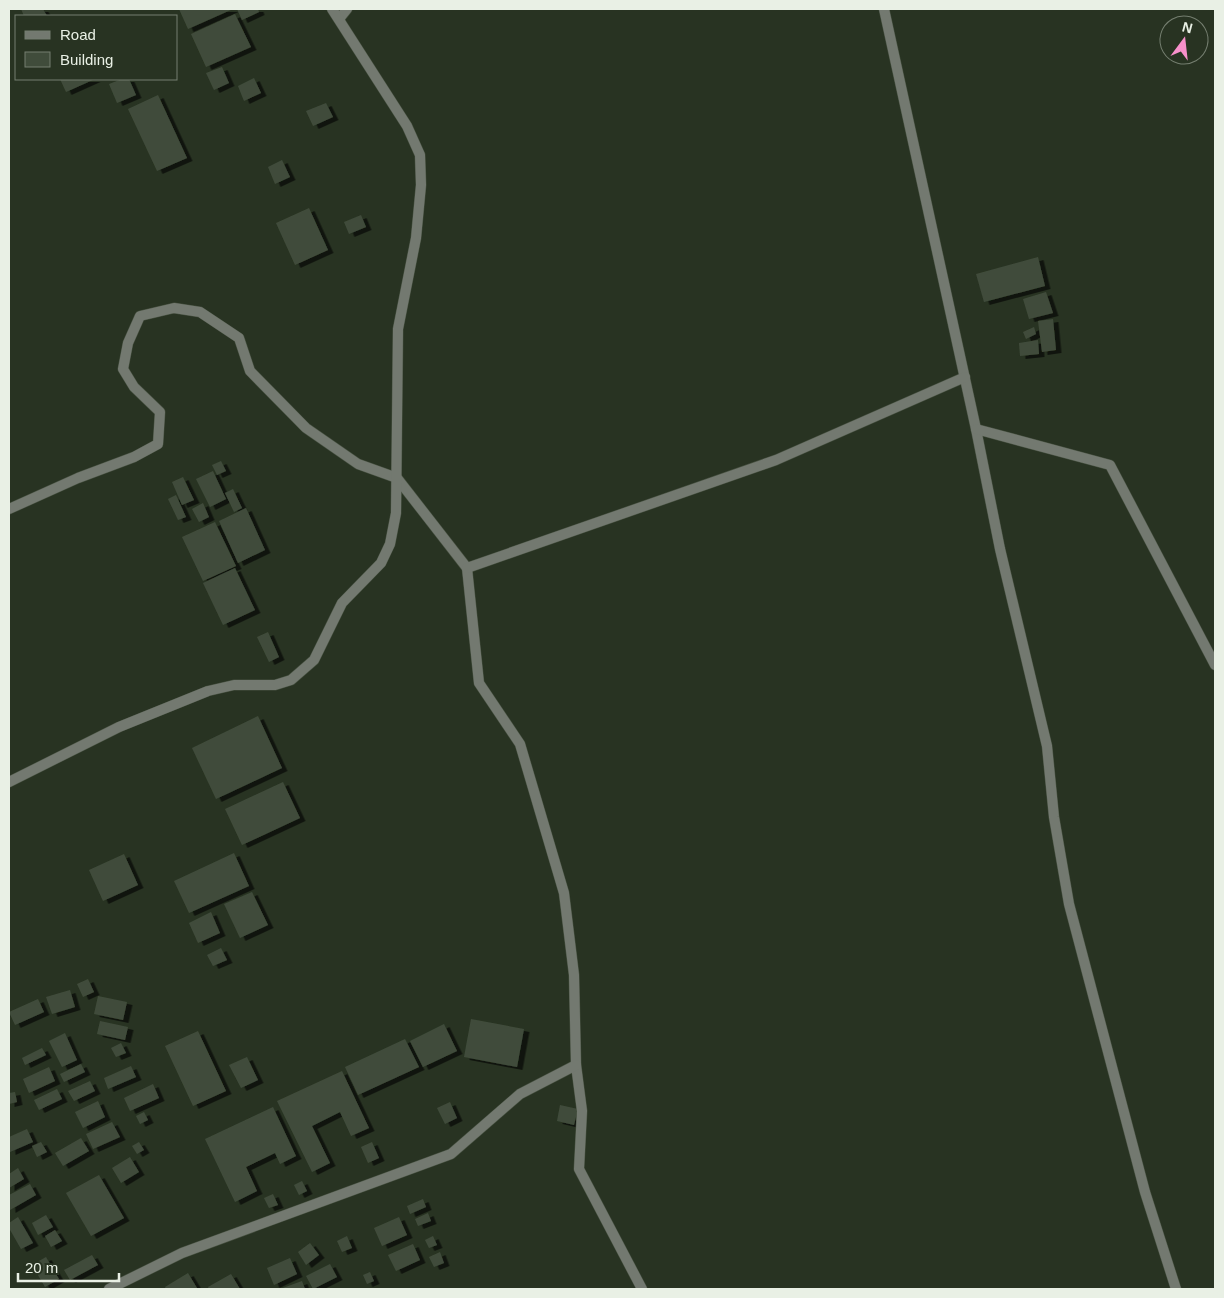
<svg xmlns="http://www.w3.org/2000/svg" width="1224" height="1298" viewBox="0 0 1224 1298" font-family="Helvetica,sans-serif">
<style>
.building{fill:#404c3b;filter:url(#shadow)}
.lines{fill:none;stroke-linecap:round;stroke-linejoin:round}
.minor-casing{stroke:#475141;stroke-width:11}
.minor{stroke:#737970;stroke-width:10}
</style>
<defs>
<filter id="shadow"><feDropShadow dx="5.5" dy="3" stdDeviation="0" flood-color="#0009"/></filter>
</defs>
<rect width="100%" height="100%" fill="#283322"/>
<g class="building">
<path d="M21,9H43L47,16H24Z"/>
<path d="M179,9H233L188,29Z"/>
<path d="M237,9H258L259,12L242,20Z"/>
<path d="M235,14L251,47L206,67L191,34Z"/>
<path d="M222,67L229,83L214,90L206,73Z"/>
<path d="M254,78L261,93L244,101L238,86Z"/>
<path d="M60,79H95L66,92Z"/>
<path d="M122,79H129L136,95L117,103L109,84Z"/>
<path d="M158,95L187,158L157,171L128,109Z"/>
<path d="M326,103L333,117L313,126L306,111Z"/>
<path d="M282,160L290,177L275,184L268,167Z"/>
<path d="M309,208L328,250L295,265L276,223Z"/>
<path d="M361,215L366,227L349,234L344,222Z"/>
<path d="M1038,257L1045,286L984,302L976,274Z"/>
<path d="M1046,292L1053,313L1029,319L1023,299Z"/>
<path d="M1053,319L1056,350L1042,352L1038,321Z"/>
<path d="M1034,327L1036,334L1026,339L1023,332Z"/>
<path d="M1038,340L1039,354L1020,356L1019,343Z"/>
<path d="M221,461L226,471L217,475L212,465Z"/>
<path d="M213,471L226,499L210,507L196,479Z"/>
<path d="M183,477L194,500L182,505L172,482Z"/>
<path d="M233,489L242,508L234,512L225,493Z"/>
<path d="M176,495L186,517L178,520L168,499Z"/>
<path d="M203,503L209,517L199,522L192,509Z"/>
<path d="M246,508L265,550L238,563L219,521Z"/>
<path d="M215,522L236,566L203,581L182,537Z"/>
<path d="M235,568L255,610L223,625L203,583Z"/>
<path d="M268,632L279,657L269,662L257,637Z"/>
<path d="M258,716L282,768L216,799L192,748Z"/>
<path d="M283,782L300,818L242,845L225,809Z"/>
<path d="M234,853L249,886L189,913L174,881Z"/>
<path d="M124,854L138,885L103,901L89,870Z"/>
<path d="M252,892L268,925L240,938L224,904Z"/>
<path d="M211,912L220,933L198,943L189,923Z"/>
<path d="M221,948L227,960L213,966L207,955Z"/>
<path d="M88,979L94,992L83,997L77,984Z"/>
<path d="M70,990L75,1007L52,1014L46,997Z"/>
<path d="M98,996L127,1002L123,1020L94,1014Z"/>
<path d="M38,999L44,1012L15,1025L9,1012Z"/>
<path d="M471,1019L524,1029L517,1067L464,1057Z"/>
<path d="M100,1021L128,1027L125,1040L97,1034Z"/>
<path d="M444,1024L457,1051L423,1067L410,1041Z"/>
<path d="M198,1031L226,1091L193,1106L165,1046Z"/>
<path d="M65,1033L77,1060L62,1067L49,1041Z"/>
<path d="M405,1039L419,1067L358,1095L345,1067Z"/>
<path d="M121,1043L126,1053L116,1057L111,1048Z"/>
<path d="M42,1048L46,1055L25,1065L22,1058Z"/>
<path d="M247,1057L258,1080L241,1088L229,1065Z"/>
<path d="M81,1064L85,1072L64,1082L60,1074Z"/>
<path d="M131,1066L136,1077L108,1089L104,1078Z"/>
<path d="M49,1067L55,1081L29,1093L23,1079Z"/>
<path d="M342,1071L369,1128L351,1136L340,1112L312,1126L330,1163L312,1172L277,1101Z"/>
<path d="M90,1081L95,1091L74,1101L68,1091Z"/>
<path d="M153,1084L159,1098L130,1111L124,1098Z"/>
<path d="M57,1089L62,1099L39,1110L34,1100Z"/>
<path d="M15,1092L17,1102L9,1104V1093Z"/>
<path d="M98,1101L105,1117L83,1128L75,1112Z"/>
<path d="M450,1102L457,1118L445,1124L437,1108Z"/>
<path d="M560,1105L578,1109L574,1125L557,1121Z"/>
<path d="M273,1107L296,1156L280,1164L275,1153L246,1167L257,1191L235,1202L205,1139Z"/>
<path d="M144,1112L148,1120L140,1124L136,1116Z"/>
<path d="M112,1122L120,1137L93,1149L86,1134Z"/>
<path d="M27,1129L33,1142L10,1152L9,1137Z"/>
<path d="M81,1138L89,1151L63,1166L55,1153Z"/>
<path d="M41,1142L47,1152L37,1157L32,1146Z"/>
<path d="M139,1142L144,1150L137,1154L132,1146Z"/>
<path d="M372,1142L379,1158L368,1163L361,1147Z"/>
<path d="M130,1157L139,1172L121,1183L112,1168Z"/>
<path d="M18,1168L24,1179L9,1188V1174Z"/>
<path d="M99,1175L124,1218L91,1236L66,1193Z"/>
<path d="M302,1181L307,1191L299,1195L294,1185Z"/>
<path d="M30,1184L36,1195L10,1210L9,1195Z"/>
<path d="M273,1194L278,1205L269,1208L264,1198Z"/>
<path d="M423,1199L426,1207L410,1214L407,1206Z"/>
<path d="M428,1213L431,1221L418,1226L415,1219Z"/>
<path d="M46,1215L53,1227L38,1235L32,1223Z"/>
<path d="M18,1217L33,1243L21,1249L9,1228V1223Z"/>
<path d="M399,1217L407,1235L382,1246L374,1228Z"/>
<path d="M55,1230L62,1241L51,1247L45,1236Z"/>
<path d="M347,1236L352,1248L342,1252L337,1241Z"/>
<path d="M433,1236L437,1245L429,1248L425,1240Z"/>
<path d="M310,1243L319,1255L306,1265L298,1252Z"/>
<path d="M413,1244L420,1260L396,1271L388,1255Z"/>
<path d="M440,1252L444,1263L434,1267L429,1257Z"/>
<path d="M92,1255L98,1265L70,1280L64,1270Z"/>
<path d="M46,1257L59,1279L45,1287L32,1265Z"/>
<path d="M290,1258L297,1274L274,1285L267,1268Z"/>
<path d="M330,1264L337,1277L313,1289L306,1276Z"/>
<path d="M370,1272L374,1281L367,1284L363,1275Z"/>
<path d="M188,1273L197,1288L166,1289L165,1287Z"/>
<path d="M231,1274L240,1289H209L208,1287Z"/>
<path d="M302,1281L305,1289H280Z"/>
</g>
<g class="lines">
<g class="minor-casing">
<g id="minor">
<path d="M884,9L976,429L1000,549L1047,746L1054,817L1069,904L1145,1192L1176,1289"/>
<path d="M339,19L347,9"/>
<path d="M976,429L1110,465L1215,665"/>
<path d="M9,509L78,478L134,457L158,444L160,412L134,387L123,369L128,343L140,316L174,308L200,312L239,338L250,371L306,428L358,464L397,478L467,568L479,683L520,744L564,893L574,975L576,1065L582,1111L579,1169L642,1289"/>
<path d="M467,568L776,460L965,377"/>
<path d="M9,782L119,727L208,691L234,685H275L291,680L314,660L342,603L381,563L390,544L396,513L398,329L416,238L421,185L420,155L407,126L332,9"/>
<path d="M109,1289L182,1253L451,1154L520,1094L576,1065"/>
</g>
</g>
<use href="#minor" class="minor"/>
</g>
<rect width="1224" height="1298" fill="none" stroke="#e9f0e5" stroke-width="20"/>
<rect x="15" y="15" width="162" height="65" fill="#283322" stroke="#757f70"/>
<rect x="25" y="31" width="25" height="8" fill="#737970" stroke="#757f70"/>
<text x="60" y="40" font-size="15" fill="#e9f0e5">Road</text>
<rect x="25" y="52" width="25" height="15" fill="#404c3b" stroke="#757f70"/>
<text x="60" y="65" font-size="15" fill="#e9f0e5">Building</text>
<g transform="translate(1184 40) rotate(15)"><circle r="24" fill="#283322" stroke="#757f70"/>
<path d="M0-4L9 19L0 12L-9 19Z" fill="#f890cb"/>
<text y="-8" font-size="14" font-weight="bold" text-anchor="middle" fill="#e9f0e5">N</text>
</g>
<path d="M18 1273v8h101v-8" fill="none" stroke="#e9f0e5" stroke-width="2.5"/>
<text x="25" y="1273" font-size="15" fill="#e9f0e5" stroke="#283322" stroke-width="4" paint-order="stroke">20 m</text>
</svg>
